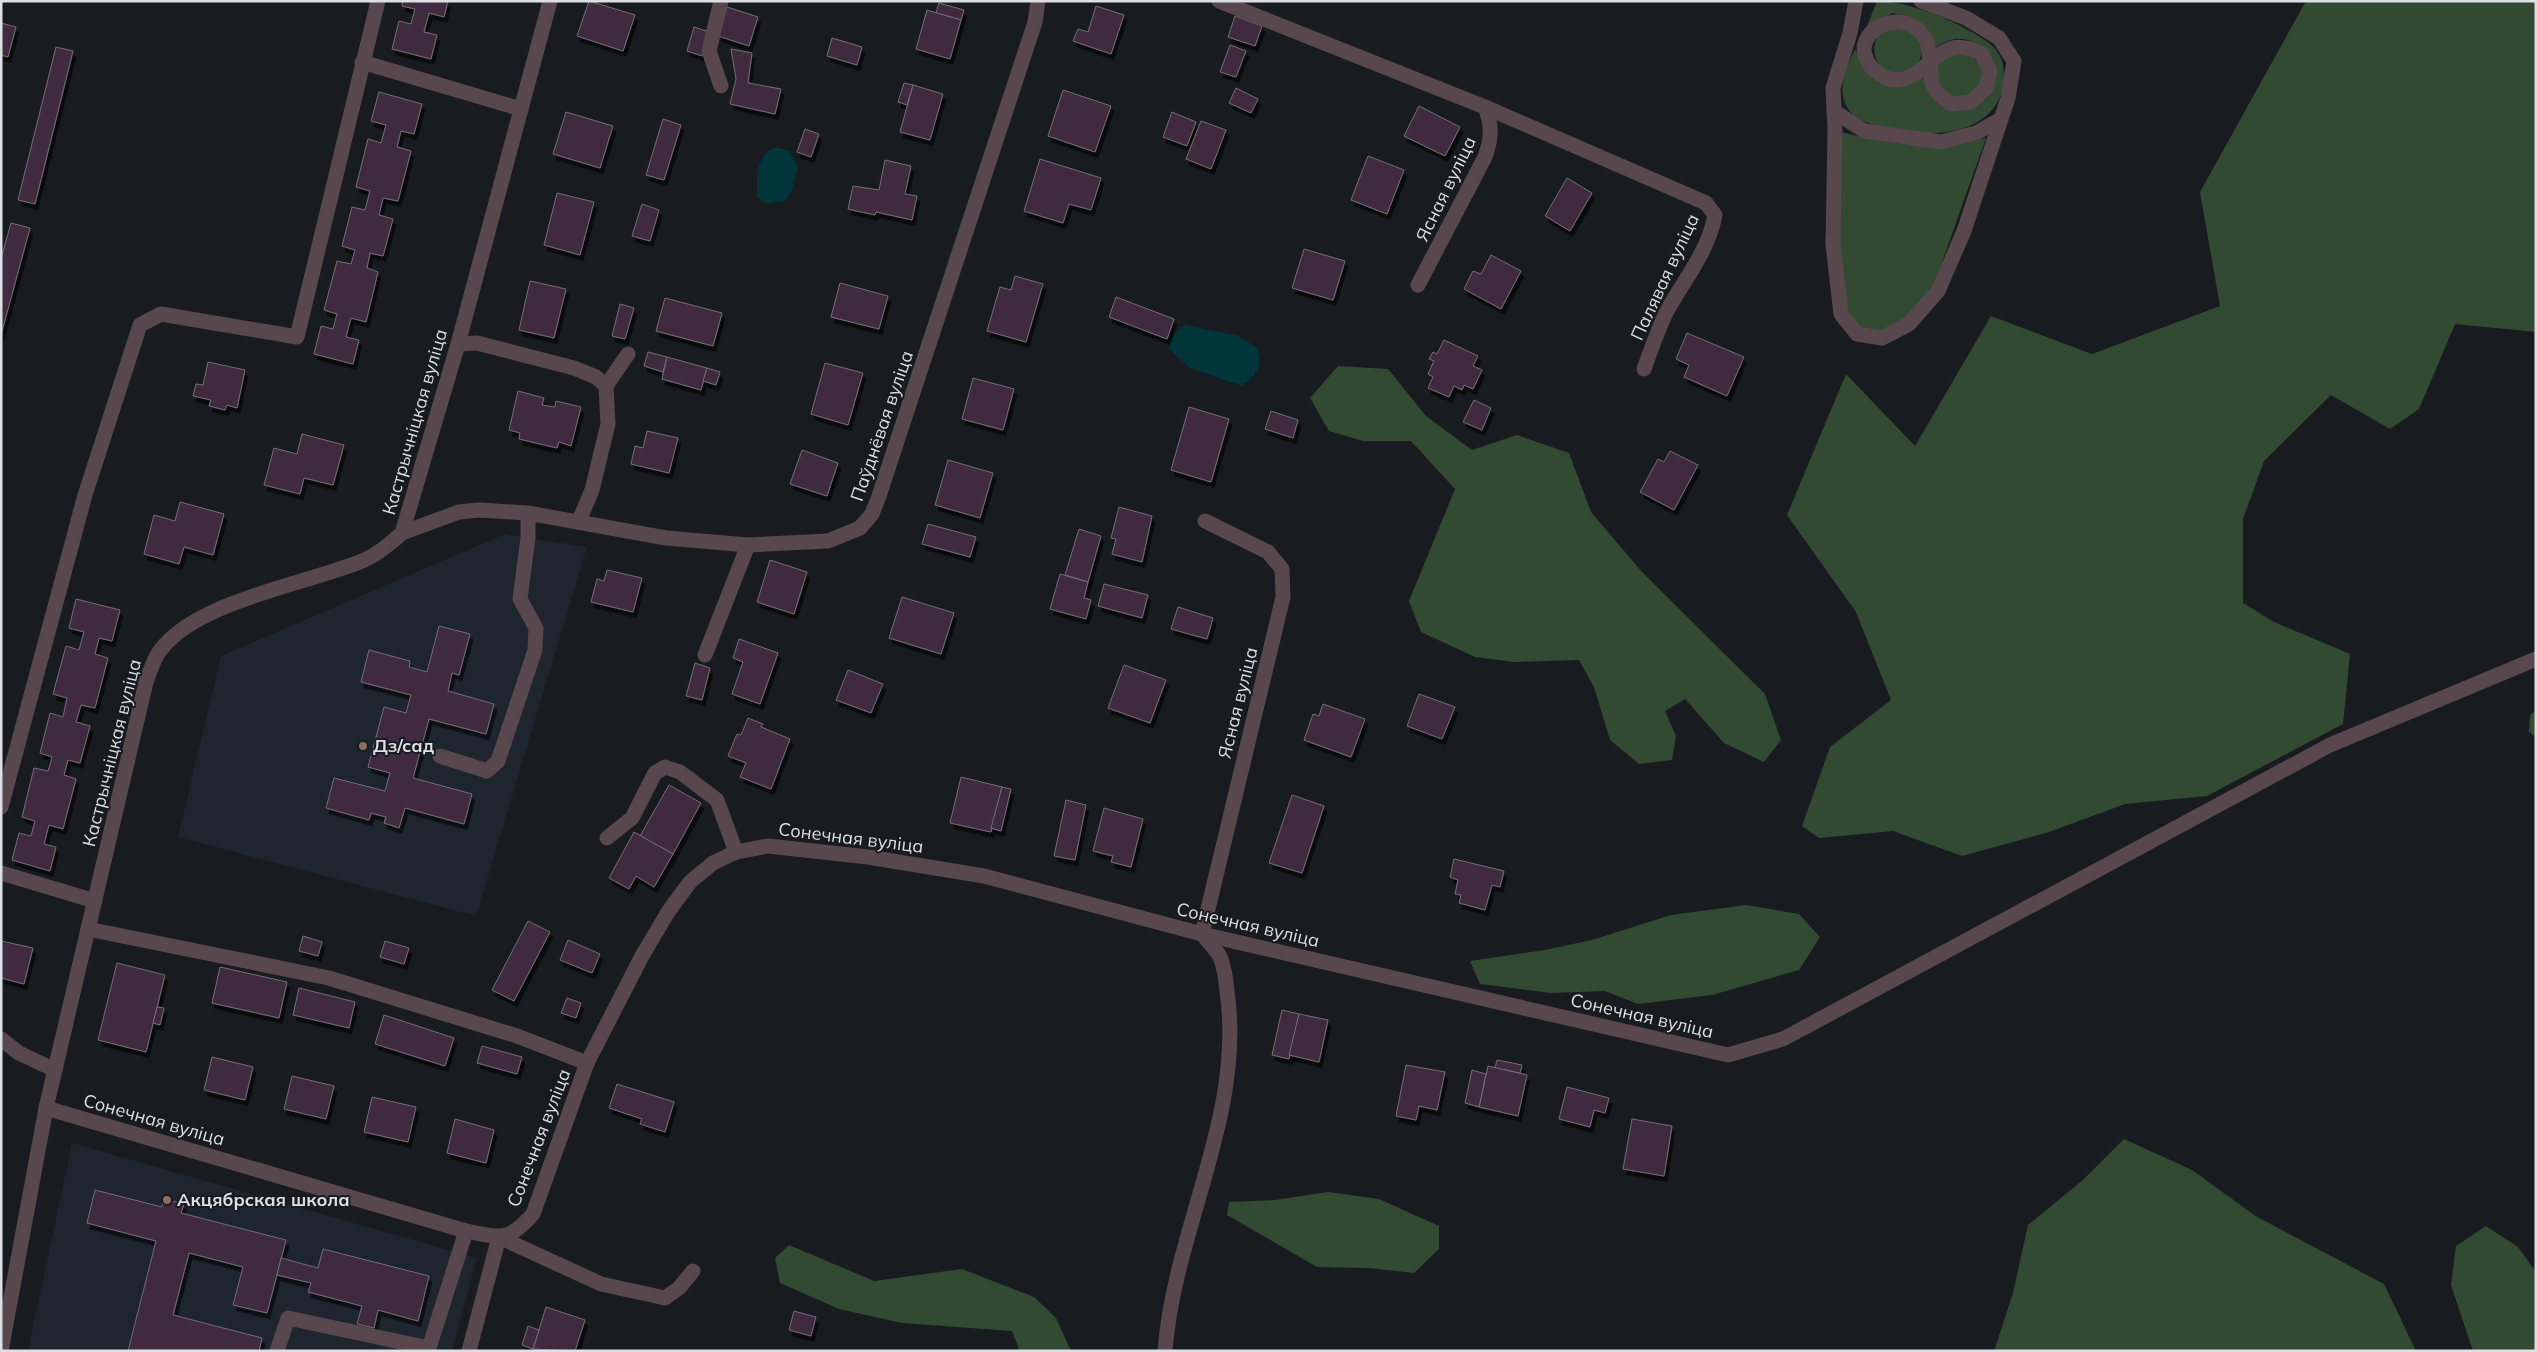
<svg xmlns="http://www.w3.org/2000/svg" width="2537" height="1352" viewBox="0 0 2537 1352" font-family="Mulish,sans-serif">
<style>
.built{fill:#1e252f}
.green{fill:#324a32}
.water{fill:#003539}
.building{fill:#412940;stroke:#746e74;filter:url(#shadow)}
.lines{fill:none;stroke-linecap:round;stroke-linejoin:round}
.minor{stroke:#58474c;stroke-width:15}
.education-dot{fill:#8d6e63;stroke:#181c21;stroke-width:2}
.labels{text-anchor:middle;stroke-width:4;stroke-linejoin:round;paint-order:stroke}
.street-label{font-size:18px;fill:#dcdfe3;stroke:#181c21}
.poi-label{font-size:18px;font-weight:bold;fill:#dcdfe3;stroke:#181c21;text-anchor:start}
</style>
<defs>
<filter id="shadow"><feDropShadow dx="3" dy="5.5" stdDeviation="0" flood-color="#0009"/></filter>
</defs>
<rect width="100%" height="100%" fill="#181c21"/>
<g class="built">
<path d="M505,534L587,547L476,916L178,837L221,656Z"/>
<path d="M72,1143L477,1258L452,1351H28Z"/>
</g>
<g class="green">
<path d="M1877,1C1910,1 1959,22 1986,41C1999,50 2004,60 2004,76C2002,136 1931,140 1885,128C1873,124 1857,122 1849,110C1835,91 1847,67 1855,49C1868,83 1892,99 1925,75L1929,91L1942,107L1963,109L1990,93L1984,48C1965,37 1956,35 1936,47C1926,24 1917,20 1893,13L1867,26Z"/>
<path d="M2306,1H2536V332L2455,324L2419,409L2390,429L2331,395L2264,461L2243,519V603L2274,622L2350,654L2343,724L2207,796L2125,804L2049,832L1962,856L1893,831L1819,838L1802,826L1830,747L1891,700L1856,612L1787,515L1846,374L1915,446L1991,316L2092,354L2220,306L2200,192Z"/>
<path d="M1892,28C1898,29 1907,30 1912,33C1929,47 1922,70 1900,74C1895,74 1889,72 1884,72C1873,58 1872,50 1878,34Z"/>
<path d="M1962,52C1984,60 1988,76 1974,94L1953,98C1941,88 1936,80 1937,64L1947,55Z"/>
<path d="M1841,132L1874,140L1941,149L1986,138L1935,282L1909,317L1889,329L1871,332L1857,326L1849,314L1843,290L1839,236Z"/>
<path d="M1338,366L1388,369L1426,416L1472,450L1517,435L1569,453L1591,512L1642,572L1765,694L1781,740L1764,762L1724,743L1685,699L1665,711L1676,736L1672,760L1639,764L1610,740L1594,687L1579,660L1514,662L1475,657L1421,632L1409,601L1455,489L1411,441H1363L1329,431L1310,398Z"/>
<path d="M2536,710V737L2529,732L2530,715Z"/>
<path d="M1746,905L1799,914L1820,937L1799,970L1712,995L1638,1004L1605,991L1551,993L1480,984L1470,961L1545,950L1592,940L1671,915Z"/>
<path d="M2124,1139L2192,1170L2257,1217L2384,1284L2416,1351H1994L2013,1293L2028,1225L2083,1180Z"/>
<path d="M1328,1192L1379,1199L1439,1226V1249L1414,1273L1369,1268L1317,1267L1227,1215L1229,1202L1275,1200Z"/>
<path d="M2486,1226L2518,1247L2536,1272V1351H2473L2451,1285L2456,1246Z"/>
<path d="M789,1245L874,1281L962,1269L1034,1297L1056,1318L1071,1351H1020L1012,1331L902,1323L839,1309L780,1283L775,1258Z"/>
</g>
<g class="water">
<path d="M775,147L790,151L798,167L792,191L785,201L767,204L757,197C757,176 755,157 775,147Z"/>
<path d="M1185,325L1239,336L1257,348C1263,369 1258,373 1242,386L1190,368L1169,349L1172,335Z"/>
</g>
<g class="building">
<path d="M403,1H448L444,17L429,13L424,32L437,35L431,59L392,49L399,21L411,24L415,9L402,6Z"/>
<path d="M589,1L635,15L623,51L577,36Z"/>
<path d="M939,3L964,10L961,20L936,13Z"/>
<path d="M1096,6L1124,15L1111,54L1073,41L1078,29L1088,32Z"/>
<path d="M727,7L758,17L749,46L718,36Z"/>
<path d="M927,10L961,20L950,59L916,49Z"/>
<path d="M1235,16L1262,26L1255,46L1228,37Z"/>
<path d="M1,23L16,27L8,57L1,55Z"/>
<path d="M694,27L709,32L702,56L687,51Z"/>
<path d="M832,38L862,47L857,65L827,56Z"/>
<path d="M1230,45L1246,51L1236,77L1220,72Z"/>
<path d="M56,47L73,51L35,204L18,200Z"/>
<path d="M731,49L752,53L748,83L781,89L775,114L730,104L736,79Z"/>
<path d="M904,83L913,85L907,105L898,102Z"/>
<path d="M913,85L943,94L930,140L900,132Z"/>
<path d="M1236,88L1258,99L1251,113L1229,103Z"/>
<path d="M1063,90L1111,106L1095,152L1048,136Z"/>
<path d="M379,92L422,104L414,134L401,131L397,147L411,151L398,201L383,198L379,215L393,219L383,256L370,253L367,268L378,272L366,322L351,318L346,337L359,340L353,364L314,354L321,326L333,329L337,314L324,310L337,261L351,264L355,250L342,246L352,207L365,210L370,191L356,187L368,139L381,143L386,125L371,121Z"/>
<path d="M1419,106L1460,127L1445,156L1404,136Z"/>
<path d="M566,112L613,126L600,168L553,154Z"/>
<path d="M1172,112L1196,122L1187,146L1163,137Z"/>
<path d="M663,119L681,125L664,180L646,175Z"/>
<path d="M1201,121L1226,130L1211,169L1186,159Z"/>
<path d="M805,129L819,134L811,157L797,152Z"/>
<path d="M1368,156L1404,170L1387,214L1351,200Z"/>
<path d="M1040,159L1101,178L1091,210L1069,204L1063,223L1024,211Z"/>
<path d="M885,160L911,166L905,194L917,196L912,220L876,212L875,215L848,209L853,186L879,190Z"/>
<path d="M1567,178L1592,193L1570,231L1545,216Z"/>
<path d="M557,193L594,202L580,255L544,245Z"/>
<path d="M642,204L659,210L650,241L632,236Z"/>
<path d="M11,223L30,228L1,335V259Z"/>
<path d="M1304,249L1345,261L1333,300L1292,288Z"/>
<path d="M1491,255L1521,271L1501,309L1464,289L1473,271L1481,274Z"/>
<path d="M1015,276L1043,284L1026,342L987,331L1000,287L1011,290Z"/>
<path d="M530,281L566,289L554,338L519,330Z"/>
<path d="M840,283L888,296L879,329L831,317Z"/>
<path d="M1116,297L1174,319L1167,339L1109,317Z"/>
<path d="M665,298L722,313L713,346L656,331Z"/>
<path d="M620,304L634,308L625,339L612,336Z"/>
<path d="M1687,333L1744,357L1727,396L1684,377L1689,365L1676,359Z"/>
<path d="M1444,340L1478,356L1473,366L1482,370L1473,389L1464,385L1462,390L1454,386L1449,397L1428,388L1433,377L1428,374L1434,361L1429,359L1433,352L1437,354Z"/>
<path d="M648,352L667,357L663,372L644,366Z"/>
<path d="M667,357L707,368L701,390L662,379Z"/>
<path d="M208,362L245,370L237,408L227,405L225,410L209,406L211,400L193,396L196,384L203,385Z"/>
<path d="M825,363L863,373L848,425L811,414Z"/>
<path d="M707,368L720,372L716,385L703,381Z"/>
<path d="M973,378L1014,389L1003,430L962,419Z"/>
<path d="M518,391L544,398L542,405L548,406L555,407L556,401L581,407L571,446L559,442L557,448L519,439L520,433L509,430Z"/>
<path d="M1474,400L1491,408L1482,430L1463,422Z"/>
<path d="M1189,407L1229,419L1211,482L1171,470Z"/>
<path d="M1271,411L1298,420L1293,438L1265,429Z"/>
<path d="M647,431L678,438L669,473L631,464L635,446L643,448Z"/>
<path d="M302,434L344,445L333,485L304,478L300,494L264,485L274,448L297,454Z"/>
<path d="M802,450L838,463L827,496L790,484Z"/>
<path d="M1670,451L1698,465L1674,510L1640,492L1658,459L1664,462Z"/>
<path d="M948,460L993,473L980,518L935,505Z"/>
<path d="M180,502L224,514L213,555L184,547L179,564L144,554L154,515L175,521Z"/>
<path d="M1119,507L1152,516L1142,562L1112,554L1116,539L1111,538Z"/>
<path d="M928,524L976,537L970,557L922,544Z"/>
<path d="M1079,529L1101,536L1088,582L1065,575Z"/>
<path d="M770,560L807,572L794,614L757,602Z"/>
<path d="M607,570L642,578L633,612L591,602L597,579L604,581Z"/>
<path d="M1060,574L1088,582L1084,598L1091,600L1086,619L1050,609Z"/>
<path d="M1104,584L1148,595L1142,618L1098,606Z"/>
<path d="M902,597L954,613L941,654L889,638Z"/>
<path d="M76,599L120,610L112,641L99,638L95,654L108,658L95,708L81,705L76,722L90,726L80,763L68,760L64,775L76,779L63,829L49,825L44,844L56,847L50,871L12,860L19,833L31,836L35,821L22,817L34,768L48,771L50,765L52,757L40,753L50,713L63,717L67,698L53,694L66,646L79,650L84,632L69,628Z"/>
<path d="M1178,607L1213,618L1207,639L1171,629Z"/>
<path d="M439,626L470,634L459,675L452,673L448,691L494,704L486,734L429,719L413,778L472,794L464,824L405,808L399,828L384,823L386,817L371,813L369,820L326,808L334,778L385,791L390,773L368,767L384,707L406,713L411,695L361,682L369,650L410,661L409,667L427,672Z"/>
<path d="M739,639L778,653L760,704L732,694L743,662L733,658Z"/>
<path d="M695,663L710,668L702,700L686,696Z"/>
<path d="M1124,665L1166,680L1150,723L1108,708Z"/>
<path d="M848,670L883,684L871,713L836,700Z"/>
<path d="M1419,694L1455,707L1442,739L1407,726Z"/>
<path d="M1323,704L1365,719L1351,757L1304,740L1313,714L1319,716Z"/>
<path d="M748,718L763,724L761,727L790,739L771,789L740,777L746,763L728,756L737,734L741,735Z"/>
<path d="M961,777L1002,787L991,832L950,823Z"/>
<path d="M669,785L701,803L673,854L640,836Z"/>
<path d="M1002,787L1011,789L1001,831L991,828Z"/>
<path d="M1292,795L1324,806L1302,873L1269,863Z"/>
<path d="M1066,800L1086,805L1075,860L1054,856Z"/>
<path d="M1104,808L1143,819L1131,867L1111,862L1113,856L1093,851Z"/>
<path d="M634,832L673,854L654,887L636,876L629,889L609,878Z"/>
<path d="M1454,859L1504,871L1500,887L1492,885L1485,910L1459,903L1461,895L1455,894L1458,880L1450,877Z"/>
<path d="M528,921L550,932L514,1001L492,990Z"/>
<path d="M303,936L322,942L318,956L299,951Z"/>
<path d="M568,940L600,954L592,973L560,960Z"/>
<path d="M1,941L33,948L24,984L1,978Z"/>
<path d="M385,941L409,948L404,964L380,957Z"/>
<path d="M117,963L165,975L146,1052L98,1040Z"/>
<path d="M220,967L287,982L279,1018L212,1003Z"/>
<path d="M299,988L355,1002L349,1028L293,1015Z"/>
<path d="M567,998L581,1003L576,1018L561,1013Z"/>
<path d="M157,1007L164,1008L160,1025L153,1023Z"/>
<path d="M1282,1010L1299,1014L1289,1059L1272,1055Z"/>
<path d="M1299,1014L1328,1020L1319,1062L1289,1055Z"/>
<path d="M384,1015L454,1038L445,1066L375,1044Z"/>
<path d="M482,1046L522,1057L517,1074L477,1063Z"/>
<path d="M212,1057L253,1067L245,1100L204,1090Z"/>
<path d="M1497,1060L1522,1065L1520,1073L1495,1068Z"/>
<path d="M1406,1065L1445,1072L1437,1110L1419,1106L1416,1120L1396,1116Z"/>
<path d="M1488,1066L1527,1075L1518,1116L1479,1107Z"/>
<path d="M1472,1070L1486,1074L1479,1107L1465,1103Z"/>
<path d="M292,1076L334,1086L326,1119L284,1109Z"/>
<path d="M617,1084L674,1102L665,1132L640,1124L642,1119L609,1108Z"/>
<path d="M1567,1087L1609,1098L1605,1113L1594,1110L1590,1127L1559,1119Z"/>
<path d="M372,1097L416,1107L408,1142L364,1132Z"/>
<path d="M455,1119L494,1130L486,1163L447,1153Z"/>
<path d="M1632,1119L1672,1126L1664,1176L1623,1169Z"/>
<path d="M95,1190L162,1207L164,1199L184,1204L181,1213L286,1240L267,1313L233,1305L243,1267L189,1253L173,1315L262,1338L259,1351H128L156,1241L87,1223Z"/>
<path d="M323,1249L429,1276L418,1321L378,1310L374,1328L357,1324L362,1306L308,1292L311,1283L277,1275L281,1258L318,1268Z"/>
<path d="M546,1307L585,1320L575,1351L533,1349Z"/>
<path d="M794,1311L816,1317L811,1336L789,1330Z"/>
<path d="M528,1326L539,1330L533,1349L522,1345Z"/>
</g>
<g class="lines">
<g class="minor">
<path d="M1219,1L1485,107L1706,203L1715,215C1709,250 1684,280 1667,311C1658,329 1651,350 1644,369"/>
<path d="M1856,1L1850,33L1833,88L1835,129L1833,245L1841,314L1857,334L1882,338L1909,324L1938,291L1964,231L2008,98L2014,61L1999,38L1966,18L1921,1"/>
<path d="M1930,61C1950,46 1957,43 1981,53L1990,71L1986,88L1971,102L1951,104C1924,85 1934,80 1929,52C1928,47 1928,42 1925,38C1904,5 1857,29 1865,55C1868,65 1872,69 1881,75C1900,87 1917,75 1930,61"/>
<path d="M362,62L521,109"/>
<path d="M721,86L709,51L721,1"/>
<path d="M1834,111L1864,131L1941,142L1976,133L2001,119"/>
<path d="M1418,285L1485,157C1492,137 1492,126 1485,107"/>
<path d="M458,344L477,343L574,368L596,377L606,386L608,424L592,490L579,521"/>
<path d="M606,386L628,354"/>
<path d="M402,533L459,512L479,510L528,513L666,538L748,545L828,541L860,528L872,514L879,496L1035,22L1038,1"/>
<path d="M705,655L748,545"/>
<path d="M440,756L487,771L498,761L535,650L536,628L520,599L528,538V513"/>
<path d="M1,807L85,495L140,325L161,314L297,337L378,1"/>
<path d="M607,838L632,818L655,773L665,767L680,772L717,800L736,852"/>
<path d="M1,873L95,901"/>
<path d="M88,929L329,978L517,1036L587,1063"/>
<path d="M1,1039L19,1053L55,1070"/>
<path d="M46,1108L466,1231C501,1238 508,1242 533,1214L587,1063L642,956L668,912L690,882L713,863L736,852L768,846L868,857L984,876L1202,934L1728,1055L1783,1039L2330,745L2536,659"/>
<path d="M1,1351L46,1108L146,682C149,674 152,665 156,657C185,603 307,584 362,561C377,555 391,543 402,533L458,344L550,1"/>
<path d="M277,1351L288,1318L429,1348L466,1231"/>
<path d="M469,1351L499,1237L601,1284L665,1298L679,1288L693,1271"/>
<path d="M1165,1351C1174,1229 1245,1116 1227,991C1226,981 1224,964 1219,955C1214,947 1207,941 1202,934L1283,597L1282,569L1268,552L1205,521"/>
</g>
</g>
<g class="education-dot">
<circle cx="363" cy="746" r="5"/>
<circle cx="167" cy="1200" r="5"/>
</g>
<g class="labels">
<g class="street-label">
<text transform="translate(1446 189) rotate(-64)" y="6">Ясная вуліца</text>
<text transform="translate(1665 277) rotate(-65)" y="6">Палявая вуліца</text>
<text transform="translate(415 422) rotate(-74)" y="6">Кастрычніцкая вуліца</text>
<text transform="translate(882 426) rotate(-71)" y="6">Паўднёвая вуліца</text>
<text transform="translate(1238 703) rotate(-76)" y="6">Ясная вуліца</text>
<text transform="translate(112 753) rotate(-76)" y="6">Кастрычніцкая вуліца</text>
<text transform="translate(851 838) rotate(7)" y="6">Сонечная вуліца</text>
<text transform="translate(1248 925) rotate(13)" y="6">Сонечная вуліца</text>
<text transform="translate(1642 1016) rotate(13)" y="6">Сонечная вуліца</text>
<text transform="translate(154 1120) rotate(16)" y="6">Сонечная вуліца</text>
<text transform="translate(539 1138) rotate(-69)" y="6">Сонечная вуліца</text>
</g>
<g class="poi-label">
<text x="373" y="752">Дз/сад</text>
<text x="177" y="1206">Акцябрская школа</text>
</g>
</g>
<rect width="2537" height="1352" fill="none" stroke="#dcdfe3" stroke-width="5"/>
</svg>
